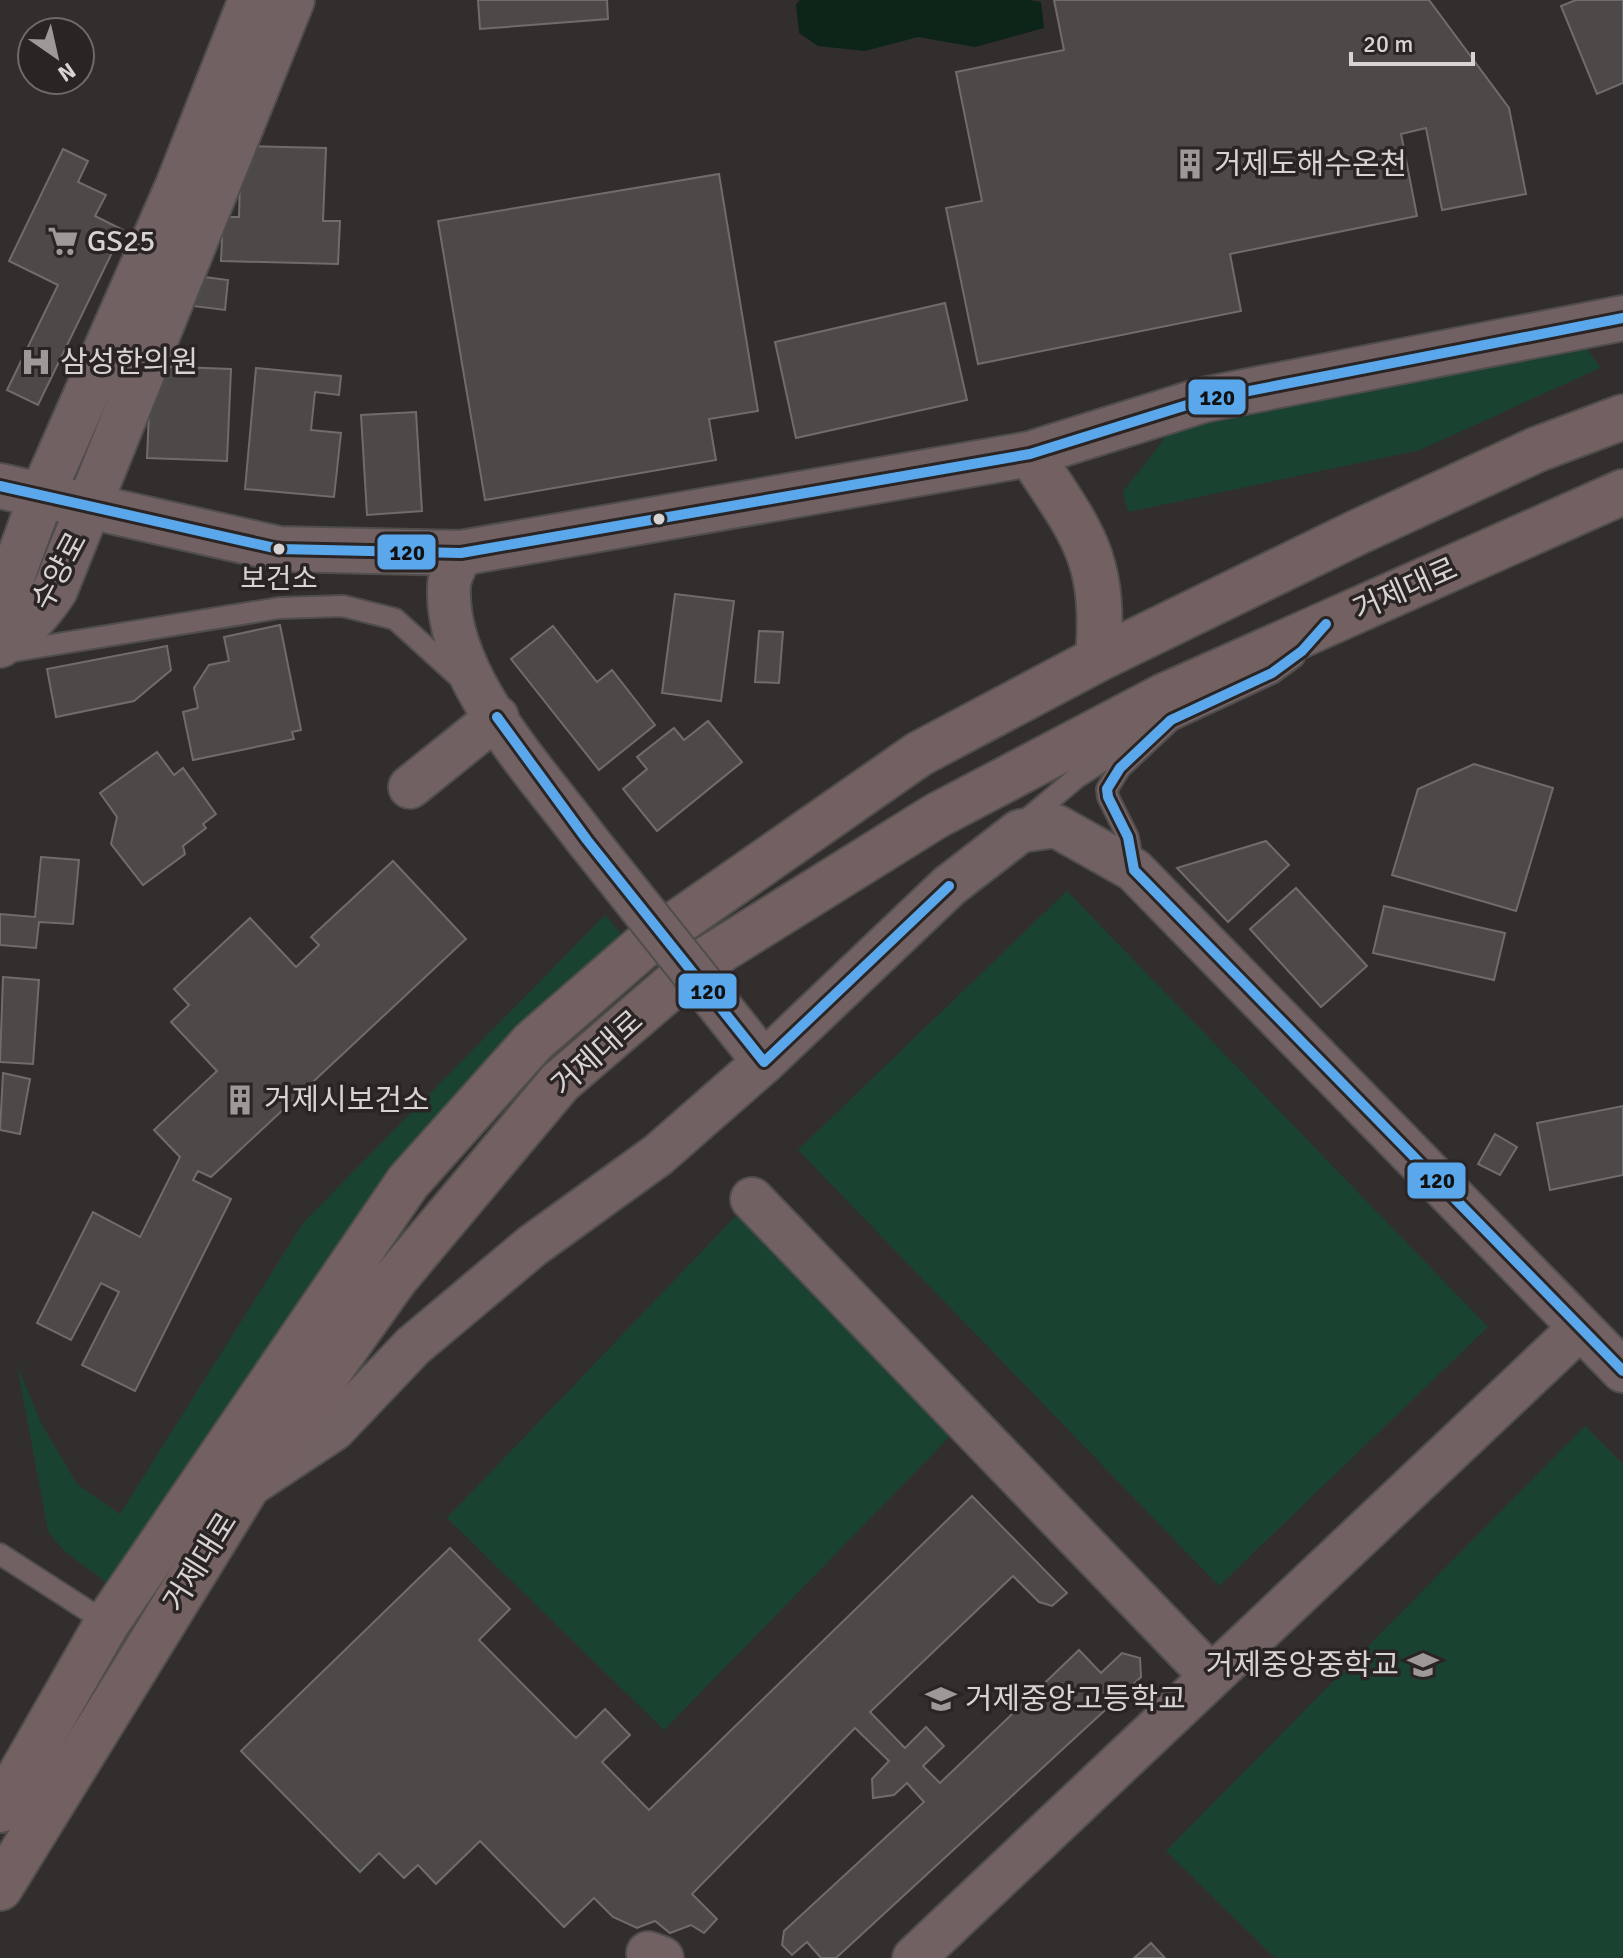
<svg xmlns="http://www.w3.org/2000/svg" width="1623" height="1958" viewBox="0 0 1623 1958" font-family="Signika,'Noto Sans KR',sans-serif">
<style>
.green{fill:#194330}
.water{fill:#0d2419}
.building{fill:#4d4949;stroke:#706c6c;stroke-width:2}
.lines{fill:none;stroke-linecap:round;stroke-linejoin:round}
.service-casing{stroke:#504d4d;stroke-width:24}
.minor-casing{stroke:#504d4d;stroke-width:46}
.tertiary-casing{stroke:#504d4d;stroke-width:48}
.primary-casing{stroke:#504d4d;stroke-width:48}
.service{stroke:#716162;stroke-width:20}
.minor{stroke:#716162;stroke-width:42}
.tertiary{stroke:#716162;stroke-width:44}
.primary{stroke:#736161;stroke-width:44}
.minor-bridge-casing{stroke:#504d4d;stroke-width:46;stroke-linecap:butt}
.minor-bridge{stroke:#716162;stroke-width:42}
.bus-1-casing{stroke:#2a2424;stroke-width:16}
.bus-1{stroke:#5aa8eb;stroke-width:10}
.bus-dot{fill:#d7d3d3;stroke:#2a2424;stroke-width:3}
.labels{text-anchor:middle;stroke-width:7;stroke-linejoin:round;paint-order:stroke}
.bus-label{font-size:28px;fill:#d7d3d3;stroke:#2a2424}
.poi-label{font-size:30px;fill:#d7d3d3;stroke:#2a2424;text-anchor:start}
.street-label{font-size:30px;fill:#d7d3d3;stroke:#2a2424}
.line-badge{stroke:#2a2424;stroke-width:3}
.pale-badge-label{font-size:22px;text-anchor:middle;font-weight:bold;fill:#111}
</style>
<rect width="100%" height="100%" fill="#332e2e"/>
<g class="green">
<path d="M1587,348L1600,368L1420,450L1128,512L1123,492L1170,431Z"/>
<path d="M1067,891L1488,1327L1219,1586L798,1150Z"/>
<path d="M605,915L631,945L526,1037L115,1589L63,1550L48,1531L17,1365L42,1425L77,1484L120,1514L303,1223Z"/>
<path d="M752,1199L965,1421L664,1730L447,1518Z"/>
<path d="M1585,1426L1623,1464V1954L1619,1958H1275L1166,1851Z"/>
</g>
<path class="water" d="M800,0H1029L1041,2L1044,28L975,47L918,37L865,51L818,46L799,33L796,4Z"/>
<g class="building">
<path d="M478,0H607L608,19L480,29Z"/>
<path d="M1054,0H1429L1509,108L1526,194L1442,210L1426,128L1401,134L1417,216L1230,254L1241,311L978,364L946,208L982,201L956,72L1064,50Z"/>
<path d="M1576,0H1623V83L1597,94L1561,6Z"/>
<path d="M241,146L326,148L323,221H340L338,264L221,261L223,217H239Z"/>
<path d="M63,149L88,161L78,182L106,195L95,216L123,230L38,405L7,390L58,285L9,261Z"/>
<path d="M719,174L758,411L709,419L716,460L485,500L438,221Z"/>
<path d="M189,275L228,280L225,310L185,305Z"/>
<path d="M945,303L967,400L796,438L775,342Z"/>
<path d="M151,366L231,369L227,461L147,458Z"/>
<path d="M256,368L341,376L339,395L315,392L311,430L341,433L334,497L245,489Z"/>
<path d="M416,412L422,511L367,515L361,415Z"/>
<path d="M675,594L734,601L721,701L662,693Z"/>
<path d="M280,625L301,730L292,732L294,739L193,760L183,712L198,708L194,688L209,665L229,661L224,637Z"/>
<path d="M553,626L597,682L612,670L655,725L599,770L511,659Z"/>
<path d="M759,631L783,632L779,683L755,682Z"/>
<path d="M167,646L171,670L134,701L56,717L47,669Z"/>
<path d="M708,721L742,762L657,831L623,789L647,769L637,757L674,728L684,740Z"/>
<path d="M157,752L174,775L183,768L216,814L203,824L206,828L183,846L185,854L143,885L111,844L117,817L100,793Z"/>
<path d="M1474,764L1553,788L1516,911L1392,875L1418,789Z"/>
<path d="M1266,841L1289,865L1228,922L1177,868Z"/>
<path d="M41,857L79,860L73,924L39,922L36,948L0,945V914L35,917Z"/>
<path d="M393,861L466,939L211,1177L198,1171L193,1180L231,1199L135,1391L82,1365L119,1292L101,1283L71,1340L37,1323L93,1212L140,1237L180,1157L154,1130L217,1071L171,1022L189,1005L174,989L250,918L296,967L319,945L311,937Z"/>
<path d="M1296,888L1367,966L1321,1007L1250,929Z"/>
<path d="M1384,906L1505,933L1494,980L1373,953Z"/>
<path d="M3,977L39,980L33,1064L0,1062Z"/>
<path d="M3,1073L30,1079L20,1134L0,1130Z"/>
<path d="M1623,1106V1175L1550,1190L1537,1123Z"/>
<path d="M1495,1134L1517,1147L1500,1175L1478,1164Z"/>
<path d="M972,1496L1067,1593L1052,1606L1039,1602L1013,1576L870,1712L905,1748L926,1727L944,1746L923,1766L940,1783L1079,1650L1101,1673L1122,1653L1140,1658L1141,1677L836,1958H821L807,1942L792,1955L782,1945L784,1931L924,1802L907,1783L894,1795L873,1798L872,1779L889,1761L855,1728L692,1894L717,1919L704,1933L691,1925L670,1933L655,1921L637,1928L613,1917L594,1898L564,1927L480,1841L436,1884L418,1865L404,1878L379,1853L360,1872L241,1751L450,1548L510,1609L479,1640L576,1738L605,1709L630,1735L602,1762L649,1810Z"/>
<path d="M1151,1943L1165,1958H1134Z"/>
</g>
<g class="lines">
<g class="service-casing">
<g id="service">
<path d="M8,652L279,608L343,606L395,619L460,678"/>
<path d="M1019,826L1076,778L1138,738"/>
<path d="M1134,870L1128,837L1108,797L1107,789L1120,768L1171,720L1272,673L1294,657"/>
<path d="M0,1554L107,1623"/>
</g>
</g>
<g class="minor-casing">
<g id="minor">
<path d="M461,553C457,563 449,576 449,587C445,677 535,770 587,840"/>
<path d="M410,787L497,717"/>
<path d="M741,1033L764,1062L949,886L1020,831L1056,826L1134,870L1623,1371"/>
<path d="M752,1199L1211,1676"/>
<path d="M251,1484L334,1429L413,1346L532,1246L658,1155L764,1062"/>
<path d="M648,1953L662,1958"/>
<path d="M914,1958L1580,1328"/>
</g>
</g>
<g class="tertiary-casing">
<g id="tertiary">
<path d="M0,486L279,549L461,553L1030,454L1203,400L1623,318"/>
<path d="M0,598L12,577L42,495L177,188L251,0"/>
<path d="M0,645C24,630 39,614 55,590L292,0"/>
</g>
</g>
<g class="primary-casing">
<g id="primary">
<path d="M1030,454C1083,535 1106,557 1098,659"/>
<path d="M0,1810L107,1623L408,1182L533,1042L641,948L919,754L1098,659L1358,532L1538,449L1623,417"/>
<path d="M0,1888L247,1487L395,1279L560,1082L694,967L936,816L1164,696L1623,492"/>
</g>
</g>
<use href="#service" class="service"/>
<use href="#minor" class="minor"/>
<use href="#tertiary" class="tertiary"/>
<use href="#primary" class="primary"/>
<g class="minor-bridge-casing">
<path id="minor-bridge" d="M587,840L741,1033"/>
</g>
<use href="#minor-bridge" class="minor-bridge"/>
<g class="bus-1-casing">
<g id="bus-1">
<path d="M0,486L279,549L461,553L1030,454L1203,400L1623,318"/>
<path d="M1326,624L1302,651L1272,673L1171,720L1120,768L1107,789L1108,797L1128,837L1134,870L1623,1371"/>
<path d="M497,717L587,840L764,1062L949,886"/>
</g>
</g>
<use href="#bus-1" class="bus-1"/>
</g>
<defs>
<g id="building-bare" transform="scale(2.4)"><path d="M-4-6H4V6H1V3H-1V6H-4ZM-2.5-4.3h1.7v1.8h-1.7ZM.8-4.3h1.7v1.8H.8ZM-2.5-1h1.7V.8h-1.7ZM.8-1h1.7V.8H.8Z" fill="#9e9999" stroke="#2a2424" stroke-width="2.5" paint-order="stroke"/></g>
<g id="supermarket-bare" transform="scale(2.4)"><path d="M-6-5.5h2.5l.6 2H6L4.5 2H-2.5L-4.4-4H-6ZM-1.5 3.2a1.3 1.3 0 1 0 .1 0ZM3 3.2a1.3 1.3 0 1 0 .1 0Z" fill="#9e9999" stroke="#2a2424" stroke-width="2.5" paint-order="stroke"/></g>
<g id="hospital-bare" transform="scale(2.4)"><path d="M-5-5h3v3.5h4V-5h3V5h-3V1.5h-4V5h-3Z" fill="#9e9999" stroke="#2a2424" stroke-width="2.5" paint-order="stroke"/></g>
<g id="school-bare" transform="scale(2.4)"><path d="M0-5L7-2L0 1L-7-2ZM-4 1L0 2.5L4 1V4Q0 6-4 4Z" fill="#9e9999" stroke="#2a2424" stroke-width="2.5" paint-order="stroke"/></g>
</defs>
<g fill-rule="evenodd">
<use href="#building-bare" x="1190" y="164"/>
<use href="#supermarket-bare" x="63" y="241"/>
<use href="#hospital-bare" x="36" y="362"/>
<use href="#building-bare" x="240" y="1100"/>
<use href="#school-bare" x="1423" y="1665"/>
<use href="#school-bare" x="941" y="1699"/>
</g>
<g class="bus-dot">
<circle cx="659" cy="519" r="7"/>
<circle cx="279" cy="549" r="7"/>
</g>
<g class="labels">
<g class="bus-label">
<text x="279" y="588">보건소</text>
</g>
<g class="poi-label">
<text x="1214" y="174">거제도해수온천</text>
<text x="87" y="251">GS25</text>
<text x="60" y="372">삼성한의원</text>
<text x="264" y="1110">거제시보건소</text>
<text x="1399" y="1675" text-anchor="end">거제중앙중학교</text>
<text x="965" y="1709">거제중앙고등학교</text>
</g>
<g class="street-label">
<text transform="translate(59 571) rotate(-62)" y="10">수양로</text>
<text transform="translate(1405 589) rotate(-24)" y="10">거제대로</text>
<text transform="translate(597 1053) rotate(-42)" y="10">거제대로</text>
<text transform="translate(200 1562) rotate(-58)" y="10">거제대로</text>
</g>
</g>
<g class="line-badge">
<rect x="1187" y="378" width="60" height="38" rx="8" fill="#5aa8eb"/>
<rect x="376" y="533" width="61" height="38" rx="8" fill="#5aa8eb"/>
<rect x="677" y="972" width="61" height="38" rx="8" fill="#5aa8eb"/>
<rect x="1406" y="1161" width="61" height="39" rx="8" fill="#5aa8eb"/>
</g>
<g class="pale-badge-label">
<text x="1217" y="405">120</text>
<text x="407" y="560">120</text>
<text x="708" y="999">120</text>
<text x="1437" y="1188">120</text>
</g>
<g transform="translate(56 56) rotate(146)"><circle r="38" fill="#2a2424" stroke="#6f6a6a" stroke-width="2"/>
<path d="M0-6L14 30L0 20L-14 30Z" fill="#9e9999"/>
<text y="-12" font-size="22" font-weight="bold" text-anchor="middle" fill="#d7d3d3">N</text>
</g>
<path d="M1351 52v12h122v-12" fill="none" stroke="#d7d3d3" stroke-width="4"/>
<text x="1363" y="52" font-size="24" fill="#d7d3d3" stroke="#2a2424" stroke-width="6" paint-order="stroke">20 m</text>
</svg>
